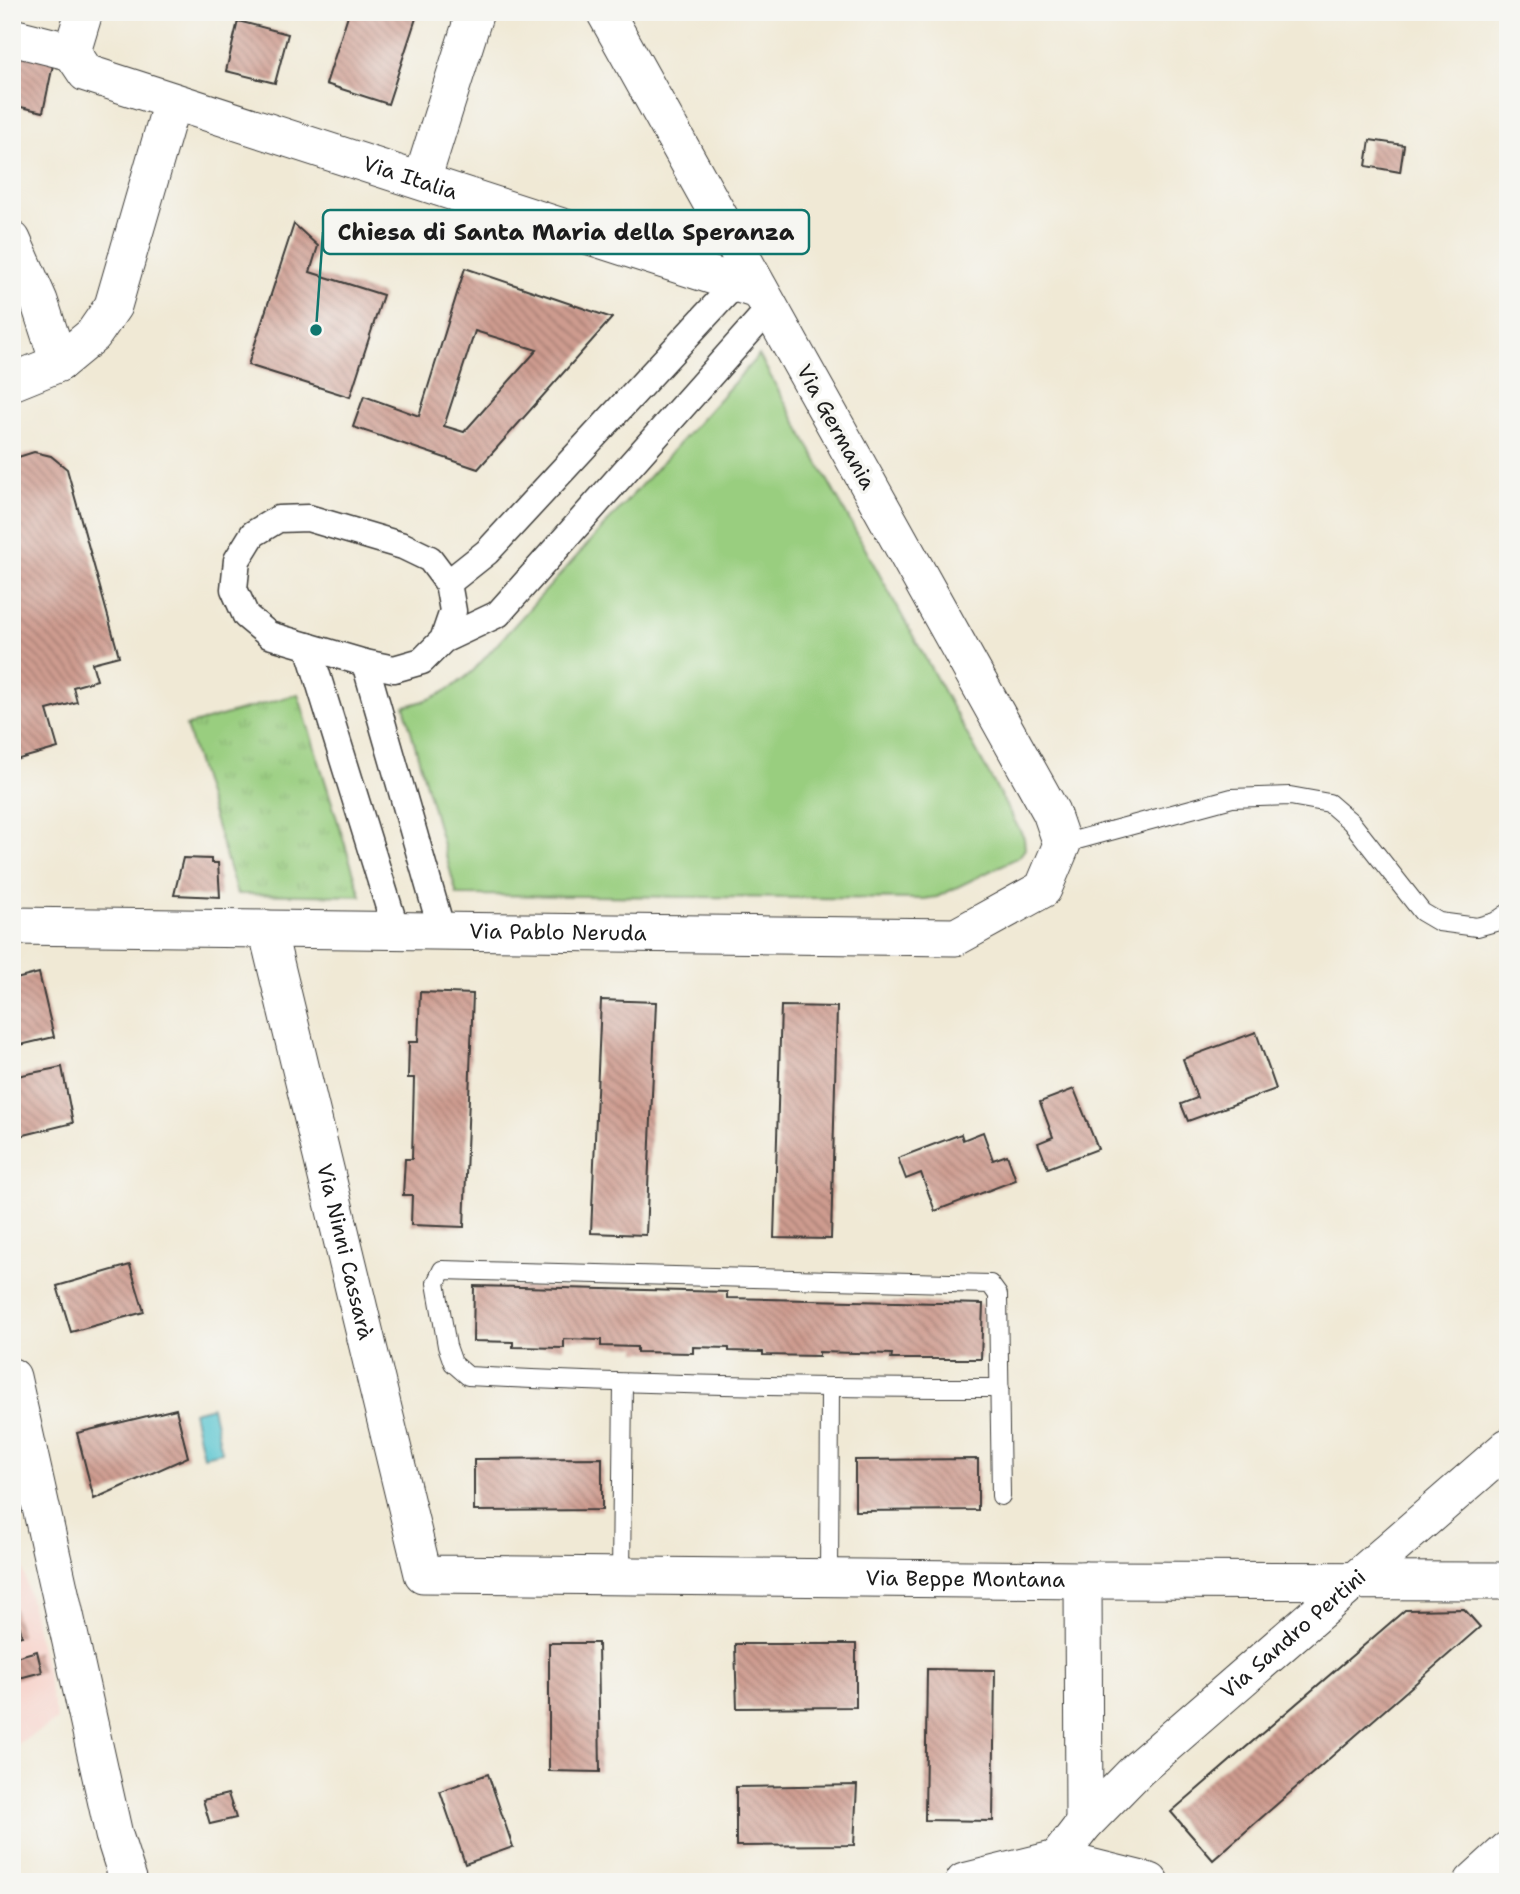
<svg xmlns="http://www.w3.org/2000/svg" width="1520" height="1894" viewBox="0 0 1520 1894" font-family="'Shantell Sans',sans-serif">
<style>
.built{fill:#f7d1c9}
.grass{fill:#99ce7f;stroke:#5a754e;stroke-width:2}
.park{fill:url(#park-tufts);stroke:#5a754e;stroke-width:2}
.water{fill:#57c4cf;stroke:#3a7076;stroke-width:2}
.building{fill:url(#building-back-hatch);fill-rule:evenodd}
.lines{fill:none;stroke-linecap:round;stroke-linejoin:round}
.service-casing{stroke:#3c3b38;stroke-width:20}
.pedestrian-casing{stroke:#3c3b38;stroke-width:29}
.minor-casing{stroke:#3c3b38;stroke-width:39}
.service{stroke:#fff;stroke-width:18}
.pedestrian{stroke:#fff;stroke-width:26}
.minor{stroke:#fff;stroke-width:37}
.labels{text-anchor:middle;stroke-width:7;stroke-linejoin:round;paint-order:stroke}
.street-label{font-size:21px;fill:#1c1c1c;stroke:#f6f6f2}
.leader{fill:none;stroke:#0f766e;stroke-width:2.5}
.callout-dot{fill:#0f766e;stroke:#f6f6f2;stroke-width:2.5}
.callout{fill:#f6f6f2;stroke:#0f766e;stroke-width:2.5}
.callout-label{font-size:23px;text-anchor:middle;font-weight:bold;fill:#1c1c1c}
</style>
<defs>
<pattern id="park-tufts" width="24" height="20" patternUnits="userSpaceOnUse" patternTransform="scale(1.75)"><rect width="24" height="20" fill="#99ce7f"/><path d="M3 7l-1-3M5 7V3M7 7l1-3M15 17l-1-3M17 17v-4M19 17l1-3" fill="none" stroke="#83b06d"/></pattern>
<pattern id="building-back-hatch" width="6" height="6" patternUnits="userSpaceOnUse" patternTransform="scale(1.75)"><rect width="6" height="6" fill="#ce9b8f"/><path d="M-1 5l2 2M0 0l6 6M5-1l2 2" fill="none" stroke="#a67e74"/></pattern>
</defs>
<rect width="100%" height="100%" fill="#f6f6f2"/>
<filter id="ink" filterUnits="userSpaceOnUse"><feTurbulence type="fractalNoise" baseFrequency=".0143" numOctaves="2"/><feDisplacementMap in="SourceGraphic" scale="14" xChannelSelector="R" yChannelSelector="G"/><feConvolveMatrix kernelMatrix="1 2 1 2 8 2 1 2 1" color-interpolation-filters="sRGB"/></filter>
<filter id="wash" filterUnits="userSpaceOnUse"><feTurbulence type="fractalNoise" baseFrequency=".00686" numOctaves="4" result="noise"/><feDisplacementMap in="SourceGraphic" scale="28" xChannelSelector="R" yChannelSelector="G"/><feGaussianBlur stdDeviation="1.57" result="paint"/><feColorMatrix in="noise" values="0 0 0 0 0 0 0 0 0 0 0 0 0 0 0 0 0 1.4 0 .05"/><feComposite in="paint" operator="in"/></filter>
<g filter="url(#wash)">
<rect width="100%" height="100%" fill="#f0e9d5"/>
<path class="built" d="M12,1519L57,1720L12,1748Z"/>
<path class="grass" d="M759,355L1024,838L1025,849L1019,857L937,897L924,899L457,895L404,706C432,701 451,690 473,671Z"/>
<path class="park" d="M298,694L361,896L237,894L186,726Z"/>
<path class="water" d="M212,1407L222,1452L203,1456L193,1412Z"/>
<g id="blocks">
<g class="building">
<path d="M349,12H418L388,104L326,84Z"/>
<path d="M238,21L288,34L275,83L226,71Z"/>
<path d="M12,51L54,60L43,112L12,105Z"/>
<path d="M1370,140L1404,145L1400,172L1366,166Z"/>
<path d="M294,224L318,246L310,272L383,295L350,397L248,365Z"/>
<path d="M465,268L612,318L478,469L353,427L364,396L419,416ZM475,331L537,350L464,432L444,426Z"/>
<path d="M34,452L51,456L67,469L119,656L92,663L97,680L73,687L77,702L47,710L58,748L12,761V459Z"/>
<path d="M183,858L211,859V863H218L220,897L174,895Z"/>
<path d="M39,973L54,1037L12,1047V980Z"/>
<path d="M420,992L473,994L464,1227L411,1225L412,1195H403L405,1159H412L414,1078H408L409,1042H418Z"/>
<path d="M601,1000L656,1002L646,1235L591,1233Z"/>
<path d="M781,1006L837,1007L831,1239L774,1238Z"/>
<path d="M1256,1032L1276,1089L1188,1121L1181,1104L1197,1098L1183,1059Z"/>
<path d="M62,1067L73,1123L20,1136L12,1099V1077Z"/>
<path d="M1074,1089L1098,1149L1048,1168L1038,1143L1053,1137L1040,1102Z"/>
<path d="M983,1132L993,1160L1007,1155L1016,1180L935,1211L921,1173L906,1179L898,1158L961,1134L963,1140Z"/>
<path d="M130,1265L144,1312L71,1332L57,1286Z"/>
<path d="M474,1286L727,1292V1298L983,1304L981,1359H891L892,1354L819,1352V1356L763,1355V1352L729,1351V1348L693,1347V1353L637,1352V1347L601,1346V1340L564,1339V1348L513,1347V1342L473,1341Z"/>
<path d="M176,1409L188,1457L94,1499L77,1433Z"/>
<path d="M602,1458V1510L474,1511V1459Z"/>
<path d="M978,1459V1510L855,1511V1460Z"/>
<path d="M12,1599L22,1636L12,1638Z"/>
<path d="M1464,1609L1480,1627L1213,1860L1171,1812L1405,1610Z"/>
<path d="M549,1643H598L600,1772L549,1771Z"/>
<path d="M735,1644H856V1707L737,1708Z"/>
<path d="M37,1651L42,1672L12,1680V1658Z"/>
<path d="M927,1669L995,1670L993,1821L925,1820Z"/>
<path d="M488,1774L513,1847L465,1864L440,1791Z"/>
<path d="M857,1785L854,1845L736,1846V1787Z"/>
<path d="M228,1794L236,1818L210,1824L203,1800Z"/>
</g>
</g>
</g>
<g filter="url(#ink)">
<use href="#blocks" fill-opacity="0" stroke="#3c3b38" stroke-width="2"/>
<g class="lines">
<g class="service-casing">
<g id="service">
<path d="M1062,844L1232,798L1290,796L1329,803L1351,822L1422,912L1439,922L1477,927L1495,922L1508,913"/>
<path d="M1000,1388C822,1388 646,1385 468,1376L453,1363L447,1346L436,1283L442,1270L990,1284L998,1295L1001,1496"/>
<path d="M621,1576L623,1383"/>
<path d="M829,1577L830,1388"/>
</g>
</g>
<g class="pedestrian-casing">
<g id="pedestrian">
<path d="M448,583L487,552L736,283"/>
<path d="M443,640L453,611L448,583L430,559L403,546L308,518L278,519L253,534L237,560L234,589L246,616L269,635L365,663L394,669L422,661L443,640L498,614L770,308"/>
<path d="M308,646L396,930"/>
<path d="M365,663L442,931"/>
</g>
</g>
<g class="minor-casing">
<g id="minor">
<path d="M12,37L72,52"/>
<path id="s1" d="M72,52L86,73L760,291"/>
<path d="M72,52L84,12"/>
<path d="M422,180L475,12"/>
<path d="M12,240L39,301L59,363"/>
<path d="M12,382L59,363L93,335L113,306L172,102"/>
<path id="s2" d="M12,926L956,937L1043,889L1062,844L1051,812L605,12"/>
<path id="s3" d="M267,929L423,1574L1083,1580L1508,1581"/>
<path d="M12,1377L114,1835L129,1882"/>
<path d="M1083,1580L1084,1824"/>
<path id="s4" d="M1057,1859L1084,1824L1138,1769L1508,1447"/>
<path d="M964,1882L1057,1859L1150,1882"/>
<path d="M1473,1882L1508,1850"/>
</g>
</g>
<use href="#service" class="service"/>
<use href="#pedestrian" class="pedestrian"/>
<use href="#minor" class="minor"/>
</g>
</g>
<g class="labels">
<g class="street-label">
<text dy="7" stroke="none"><textPath href="#s1" startOffset="366">Via Italia</textPath></text>
<text transform="translate(836 427) rotate(61)" y="7">Via Germania</text>
<text dy="7" stroke="none"><textPath href="#s2" startOffset="546">Via Pablo Neruda</textPath></text>
<text dy="7" stroke="none"><textPath href="#s3" startOffset="332">Via Ninni Cassarà</textPath></text>
<text dy="7" stroke="none"><textPath href="#s3" startOffset="1206">Via Beppe Montana</textPath></text>
<text dy="7" stroke="none"><textPath href="#s4" startOffset="327">Via Sandro Pertini</textPath></text>
</g>
</g>
<path class="leader" d="M316 330L323 232"/>
<circle class="callout-dot" cx="316" cy="330" r="7"/>
<rect class="callout" x="323" y="210" width="486" height="44" rx="7"/>
<g class="callout-label">
<text x="566" y="240">Chiesa di Santa Maria della Speranza</text>
</g>
<rect width="1520" height="1894" fill="none" stroke="#f6f6f2" stroke-width="42"/>
</svg>
